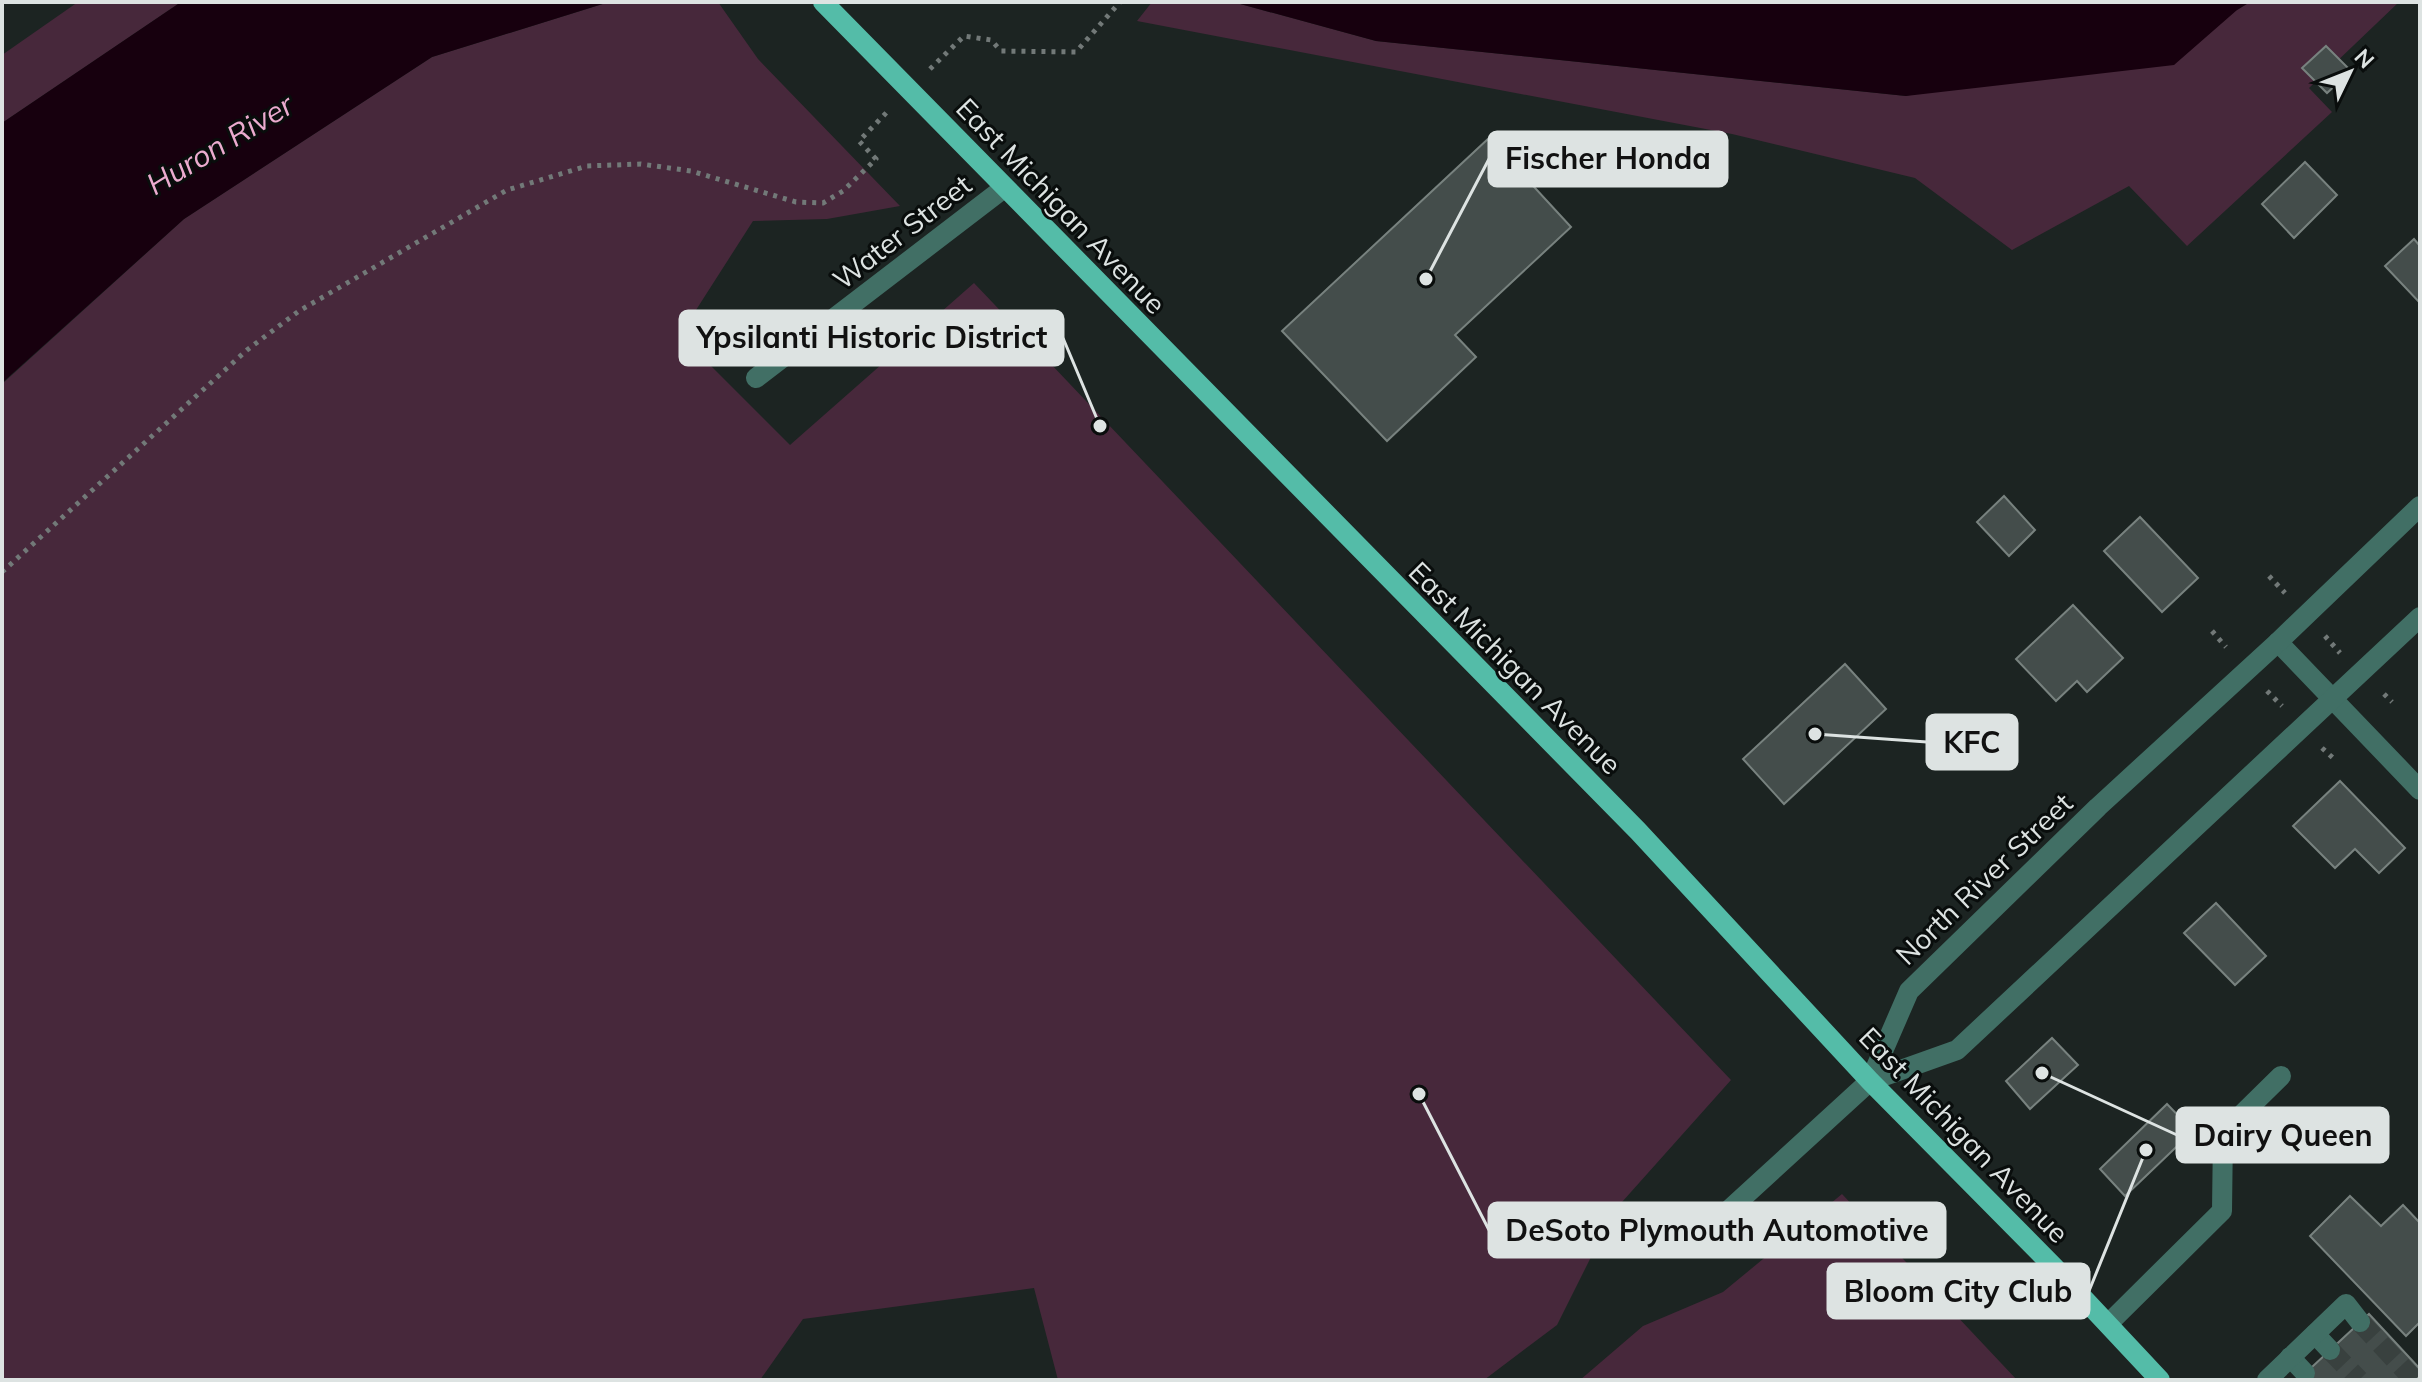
<svg xmlns="http://www.w3.org/2000/svg" width="2422" height="1382" viewBox="0 0 2422 1382" font-family="Mulish,sans-serif">
<style>
.green{fill:#47283b}
.water{fill:#17000e}
.building{fill:#444d4b;stroke:#78827f;stroke-width:2}
.lines{fill:none;stroke-linecap:round;stroke-linejoin:round}
.minor-tunnel{stroke:#39413f;stroke-width:20;stroke-dasharray:20 10;stroke-linecap:butt}
.path{stroke:#727978;stroke-width:5;stroke-dasharray:4 6;stroke-linecap:butt}
.minor{stroke:#416f65;stroke-width:20}
.major{stroke:#54bca8;stroke-width:20}
.labels{text-anchor:middle;stroke-width:6;stroke-linejoin:round;paint-order:stroke}
.street-label{font-size:28px;fill:#dde3e2;stroke:#090d0c}
.water-label{font-size:30px;font-style:italic;fill:#ebabcf;stroke:#090d0c}
.leader{fill:none;stroke:#dde3e2;stroke-width:3}
.callout-dot{fill:#dde3e2;stroke:#090d0c;stroke-width:3}
.callout{fill:#dde3e2;stroke:#dde3e2;stroke-width:3}
.callout-label{font-size:30px;text-anchor:middle;font-weight:bold;fill:#111}
</style>
<rect width="100%" height="100%" fill="#1c2422"/>
<g class="green">
<path d="M78,2H181L2,123V55Z"/>
<path d="M609,2H718L758,59L900,206L827,219L753,221L680,335L790,445L974,283L1731,1080L1614,1211L1557,1325L1484,1380H1058L1034,1288L803,1319L760,1380H2V384L184,219L432,57Z"/>
<path d="M1152,2H1233L1376,41L1906,96L2237,10L2250,2H2399L2309,88L2332,112L2187,246L2129,186L2012,250L1915,178L1732,134L1137,21Z"/>
<path d="M1842,1194L2017,1380H1580L1643,1326L1723,1292Z"/>
</g>
<g class="water">
<path d="M181,2H609L432,57L184,219L2,383V123Z"/>
<path d="M1233,2H2250L2237,10L2174,65L1906,96L1376,41Z"/>
</g>
<g class="building">
<path d="M2326,46L2351,71L2327,93L2302,68Z"/>
<path d="M1489,138L1571,227L1455,335L1476,357L1387,441L1282,331Z"/>
<path d="M2305,162L2337,195L2294,238L2262,204Z"/>
<path d="M2414,239L2420,246V303L2385,266Z"/>
<path d="M2004,496L2035,530L2009,556L1977,522Z"/>
<path d="M2140,517L2198,578L2162,612L2104,551Z"/>
<path d="M2073,605L2123,658L2087,692L2077,681L2056,701L2016,659Z"/>
<path d="M1845,664L1886,709L1784,804L1743,759Z"/>
<path d="M2340,781L2405,848L2379,873L2355,849L2335,868L2293,826Z"/>
<path d="M2216,903L2266,956L2235,985L2184,933Z"/>
<path d="M2052,1038L2078,1065L2030,1109L2006,1081Z"/>
<path d="M2167,1104L2193,1131L2125,1196L2100,1169Z"/>
<path d="M2350,1196L2381,1226L2403,1205L2420,1223V1322L2406,1336L2310,1236Z"/>
<path d="M2369,1314L2420,1369V1376L2416,1380H2298Z"/>
</g>
<g class="lines">
<g class="minor-tunnel">
<path d="M2360,1322L2414,1380"/>
<path d="M2330,1350L2359,1380"/>
</g>
<g class="path">
<path d="M930,69L964,36L991,40L1001,51L1076,52L1120,2"/>
<path d="M2,572L247,350L299,311L507,190L587,166L641,164L691,171L796,202L823,203L843,191L876,159L859,141L889,110"/>
<path d="M2269,576L2285,593"/>
<path d="M2212,631L2226,647"/>
<path d="M2325,636L2340,653"/>
<path d="M2267,691L2282,706"/>
<path d="M2384,694L2392,702"/>
<path d="M2322,748L2333,758"/>
</g>
<g class="minor">
<path d="M756,378L1004,188"/>
<path d="M2278,642L2420,790"/>
<path d="M1870,1081L1909,991L2098,807L2278,642L2420,506"/>
<path d="M1694,1242L1870,1081L1957,1050L2420,617"/>
<path d="M2108,1324L2222,1211L2223,1133L2281,1076"/>
<path d="M2315,1334L2330,1350"/>
<path d="M2290,1357L2305,1373"/>
<path d="M2267,1380L2346,1304L2360,1322"/>
</g>
<path class="major" d="M823,2L1638,831L1870,1081L2055,1268L2160,1380"/>
</g>
<g class="labels">
<g class="street-label">
<text transform="translate(1061 206) rotate(46)" y="10">East Michigan Avenue</text>
<text transform="translate(902 232) rotate(-38)" y="10">Water Street</text>
<text transform="translate(1515 668) rotate(45)" y="10">East Michigan Avenue</text>
<text transform="translate(1984 879) rotate(-44)" y="10">North River Street</text>
<text transform="translate(1964 1135) rotate(46)" y="10">East Michigan Avenue</text>
</g>
<g class="water-label">
<text transform="translate(220 145) rotate(-31)" y="10">Huron River</text>
</g>
</g>
<path class="leader" d="M1426 279L1489 159M1100 426L1063 338M1815 734L1927 742M2042 1073L2177 1135M1419 1094L1489 1230M2146 1150L2089 1291"/>
<g class="callout-dot">
<circle cx="1426" cy="279" r="8"/>
<circle cx="1100" cy="426" r="8"/>
<circle cx="1815" cy="734" r="8"/>
<circle cx="2042" cy="1073" r="8"/>
<circle cx="1419" cy="1094" r="8"/>
<circle cx="2146" cy="1150" r="8"/>
</g>
<g class="callout">
<rect x="1489" y="132" width="238" height="54" rx="8"/>
<rect x="680" y="311" width="383" height="54" rx="8"/>
<rect x="1927" y="715" width="90" height="54" rx="8"/>
<rect x="2177" y="1108" width="211" height="54" rx="8"/>
<rect x="1489" y="1203" width="456" height="54" rx="8"/>
<rect x="1828" y="1264" width="261" height="54" rx="8"/>
</g>
<g class="callout-label">
<text x="1608" y="169">Fischer Honda</text>
<text x="872" y="348">Ypsilanti Historic District</text>
<text x="1972" y="753">KFC</text>
<text x="2283" y="1146">Dairy Queen</text>
<text x="1717" y="1241">DeSoto Plymouth Automotive</text>
<text x="1958" y="1302">Bloom City Club</text>
</g>
<rect width="2422" height="1382" fill="none" stroke="#dde3e2" stroke-width="8"/>
<g transform="translate(2350 72) rotate(47)" stroke="#090d0c" stroke-width="6" paint-order="stroke">
<path d="M0-6L14 30L0 20L-14 30Z" fill="#dde3e2"/>
<text y="-12" font-size="22" font-weight="bold" text-anchor="middle" fill="#dde3e2">N</text>
</g>
</svg>
